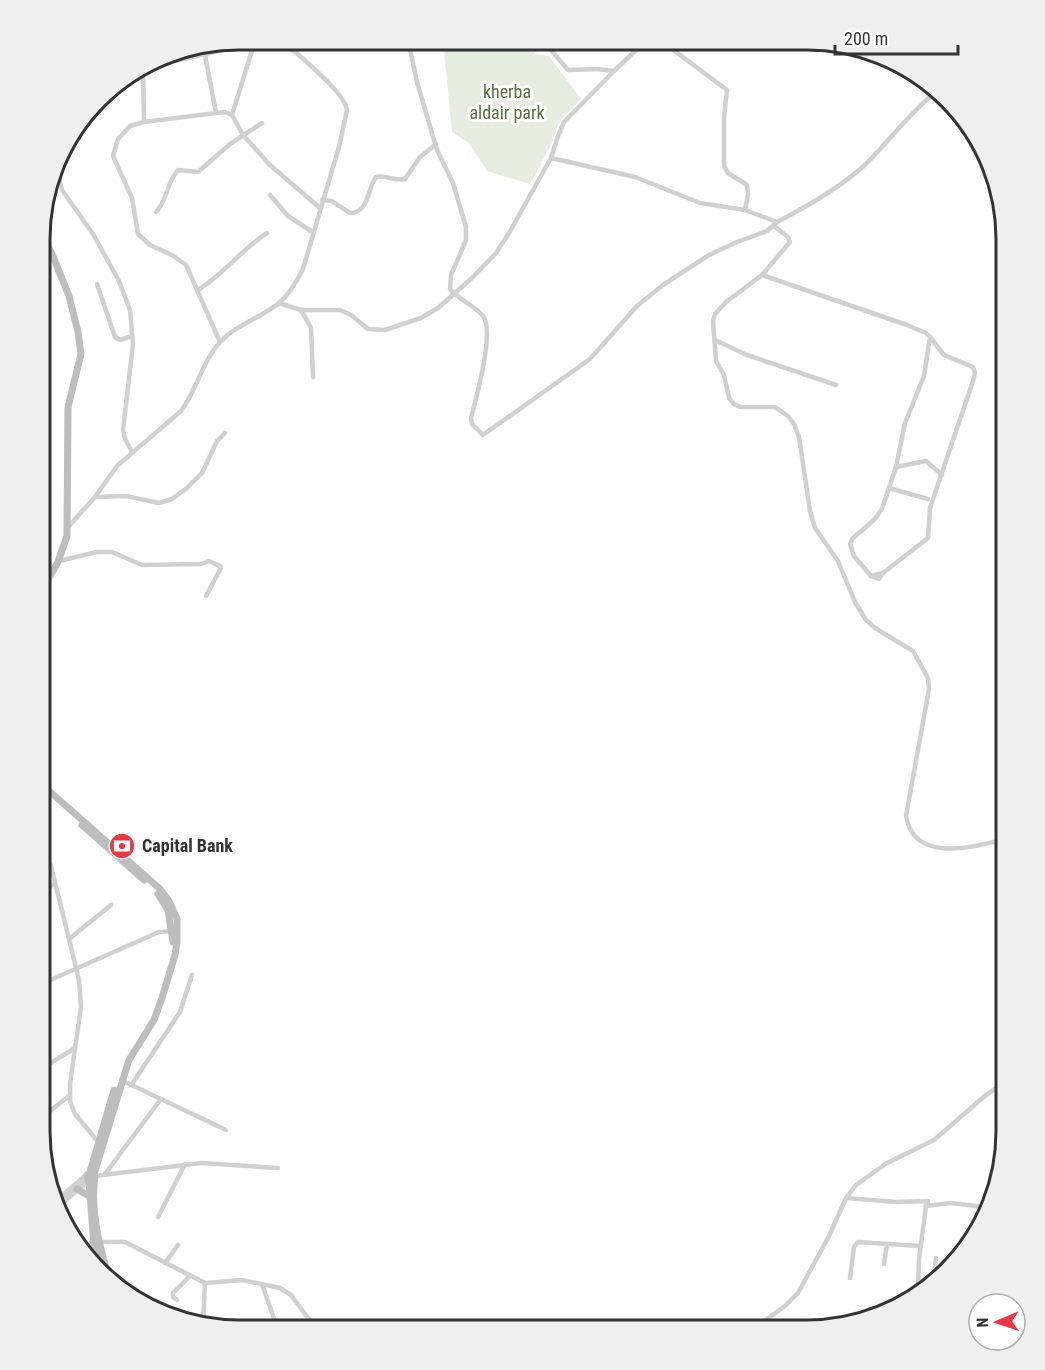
<svg xmlns="http://www.w3.org/2000/svg" width="1045" height="1370" viewBox="0 0 1045 1370" font-family="'Roboto Condensed',sans-serif">
<style>
.green{fill:#e6ecdf}
.lines{fill:none;stroke-linecap:round;stroke-linejoin:round}
.minor{stroke:#d0d0d0;stroke-width:4.5}
.tertiary{stroke:#d0d0d0;stroke-width:6}
.secondary{stroke:#bdbdbd;stroke-width:7}
.labels{text-anchor:middle;stroke-width:6;stroke-linejoin:round;paint-order:stroke}
.park-label{font-size:18px;fill:#56703f;stroke:#fff}
.poi-label{font-size:18px;font-weight:bold;fill:#333;stroke:#fff;text-anchor:start}
.rim{fill:none;stroke:#333;stroke-width:3}
</style>
<rect width="100%" height="100%" fill="#fff"/>
<path class="green" d="M443,40H529L535,54L549,56L581,99L564,116L558,125L551,145L530,184L487,171L469,143L452,132Z"/>
<g class="lines">
<g class="minor">
<path d="M408,40L417,82L437,150L453,183L466,227V240L451,275L450,289C459,300 474,305 483,316C495,331 476,399 471,418L472,424L483,435L590,359L637,306L663,285L709,255L737,242L767,231L777,222C808,206 841,187 866,164C890,140 910,112 937,91"/>
<path d="M558,40L553,44L551,50L568,70L597,69L614,71"/>
<path d="M660,40L727,90L724,117V166L728,173L747,185L748,194L745,210"/>
<path d="M778,41H779"/>
<path d="M167,54L168,64"/>
<path d="M205,55L216,113L225,112L232,115L243,135L270,165L320,208"/>
<path d="M140,69L271,39"/>
<path d="M143,69L144,122"/>
<path d="M216,113L144,122L130,126L118,139L113,156L132,198L138,234L150,245L172,255L186,265L220,342"/>
<path d="M232,115L254,44"/>
<path d="M61,152L57,170L62,190L93,234L119,281L130,310L133,344L123,430L125,439L132,452"/>
<path d="M551,158L635,177L700,203L745,210L777,222"/>
<path d="M270,195L288,216L314,233"/>
<path d="M322,200L332,201L350,213C369,213 367,189 376,177C385,174 395,182 405,179L420,157L436,144"/>
<path d="M156,212C168,200 166,183 178,170L198,172L230,144L262,123"/>
<path d="M774,226L788,237L790,242L762,275L907,325L926,333L930,337L924,376L905,423L896,467L882,509L874,520L852,539L850,544L854,556L871,576L883,573L928,538L930,508L973,381L975,373L973,367L944,355L930,337"/>
<path d="M762,275L726,302L715,314L713,321L716,361L724,375L729,398L734,404L740,407H775L788,416L794,424L799,437L810,511L815,528L838,561L855,602L866,620L875,628L913,651L928,678L929,689L906,816C914,864 973,847 1006,839"/>
<path d="M97,284L115,337L120,340L132,336"/>
<path d="M198,290C224,274 242,249 267,233"/>
<path d="M279,303L301,310L311,328L313,377"/>
<path d="M301,310H340L351,315L368,329L385,330L421,318L438,308L473,277L496,253L509,233L551,158L558,136L564,122L614,71L647,40"/>
<path d="M715,340L747,355L836,385"/>
<path d="M896,467L926,461L942,475"/>
<path d="M889,488L928,499"/>
<path d="M95,497L126,496L159,503L172,499L187,488L202,473L217,441L225,433"/>
<path d="M68,527L95,497L117,466L181,411C197,390 202,362 220,342C237,324 261,318 279,303C290,294 297,281 303,269L339,147L347,110C344,91 299,56 284,42L277,39"/>
<path d="M59,561L97,552H112L142,565L201,564L209,561L220,566L221,568L206,596"/>
<path d="M871,576L879,579L883,573"/>
<path d="M40,841L51,866L79,980L81,1007L70,1084V1102L75,1114L99,1143"/>
<path d="M39,892L55,884"/>
<path d="M69,939L111,905"/>
<path d="M39,985L159,932L172,931"/>
<path d="M39,1070L75,1048"/>
<path d="M121,1080L226,1130"/>
<path d="M132,1084L180,1012L192,975"/>
<path d="M39,1120L69,1096"/>
<path d="M105,1174L161,1099"/>
<path d="M95,1176L201,1163L278,1168"/>
<path d="M846,1198L896,1202L928,1201L926,1206L951,1203L984,1207"/>
<path d="M158,1217L185,1164"/>
<path d="M99,1242H125L205,1283L242,1280L280,1288L291,1295L317,1330"/>
<path d="M963,1250L964,1245L970,1244"/>
<path d="M165,1263L178,1245"/>
<path d="M884,1264L887,1244"/>
<path d="M934,1276L936,1258"/>
<path d="M850,1278L854,1247L858,1242L920,1246"/>
<path d="M262,1284L278,1330"/>
<path d="M918,1290L919,1259L926,1206"/>
<path d="M177,1300L173,1297V1293L190,1276"/>
<path d="M860,1318L877,1312L897,1308"/>
<path d="M763,1322L778,1331"/>
<path d="M203,1326L205,1283"/>
<path d="M817,1329L823,1327"/>
<path d="M750,1331L785,1306L798,1293L829,1236L846,1198L856,1185L887,1163L934,1140L986,1095L1006,1082"/>
</g>
<g class="tertiary">
<path d="M56,1202L87,1175"/>
<path d="M57,1207L88,1180"/>
</g>
<g class="secondary">
<path d="M40,593L58,562L67,536L68,407L81,354L78,332L69,296L52,254L41,233"/>
<path d="M40,783L159,888L169,901L177,919V943L175,955L162,998L154,1020L129,1060L94,1174"/>
<path d="M82,825L144,880"/>
<path d="M158,894L168,910L173,942"/>
<path d="M90,1172L114,1090"/>
<path d="M94,1179L88,1180L87,1175L91,1172L95,1176C90,1209 99,1244 108,1275"/>
<path d="M89,1181L94,1246L101,1267"/>
<path d="M77,1189L89,1196"/>
</g>
</g>
<defs>
<g id="bank-disc" transform="scale(1.35)"><circle r="9.5" fill="#e63946" stroke="#fff"/><path d="M-6-4H6V4H-6ZM0-2.3a2.3 2.3 0 1 0 0 4.6a2.3 2.3 0 1 0 0-4.6Z" fill="#fff"/></g>
</defs>
<g fill-rule="evenodd">
<use href="#bank-disc" x="122" y="846"/>
</g>
<g class="labels">
<g class="park-label">
<text x="507" y="98">kherba<tspan x="507" dy="21">aldair park</tspan></text>
</g>
<g class="poi-label">
<text x="142" y="852">Capital Bank</text>
</g>
</g>
<path d="M0 0H1045V1370H0ZM239 50H807A189 189 0 0 1 996 239V1131A189 189 0 0 1 807 1320H239A189 189 0 0 1 50 1131V239A189 189 0 0 1 239 50Z" fill="#efefef" fill-rule="evenodd"/>
<path class="rim" d="M239 50H807A189 189 0 0 1 996 239V1131A189 189 0 0 1 807 1320H239A189 189 0 0 1 50 1131V239A189 189 0 0 1 239 50Z"/>
<g transform="translate(997 1322) rotate(268)"><circle r="28" fill="#ffffff" stroke="#adadad" stroke-width="1.5"/>
<path d="M0-4.5L10 22L0 15L-10 22Z" fill="#e63946"/>
<text y="-9" font-size="16" font-weight="bold" text-anchor="middle" fill="#333333">N</text>
</g>
<path d="M835 45v9h123v-9" fill="none" stroke="#333333" stroke-width="3"/>
<text x="844" y="45" font-size="18" fill="#333333" stroke="#ffffff" stroke-width="4.5" paint-order="stroke">200 m</text>
</svg>
